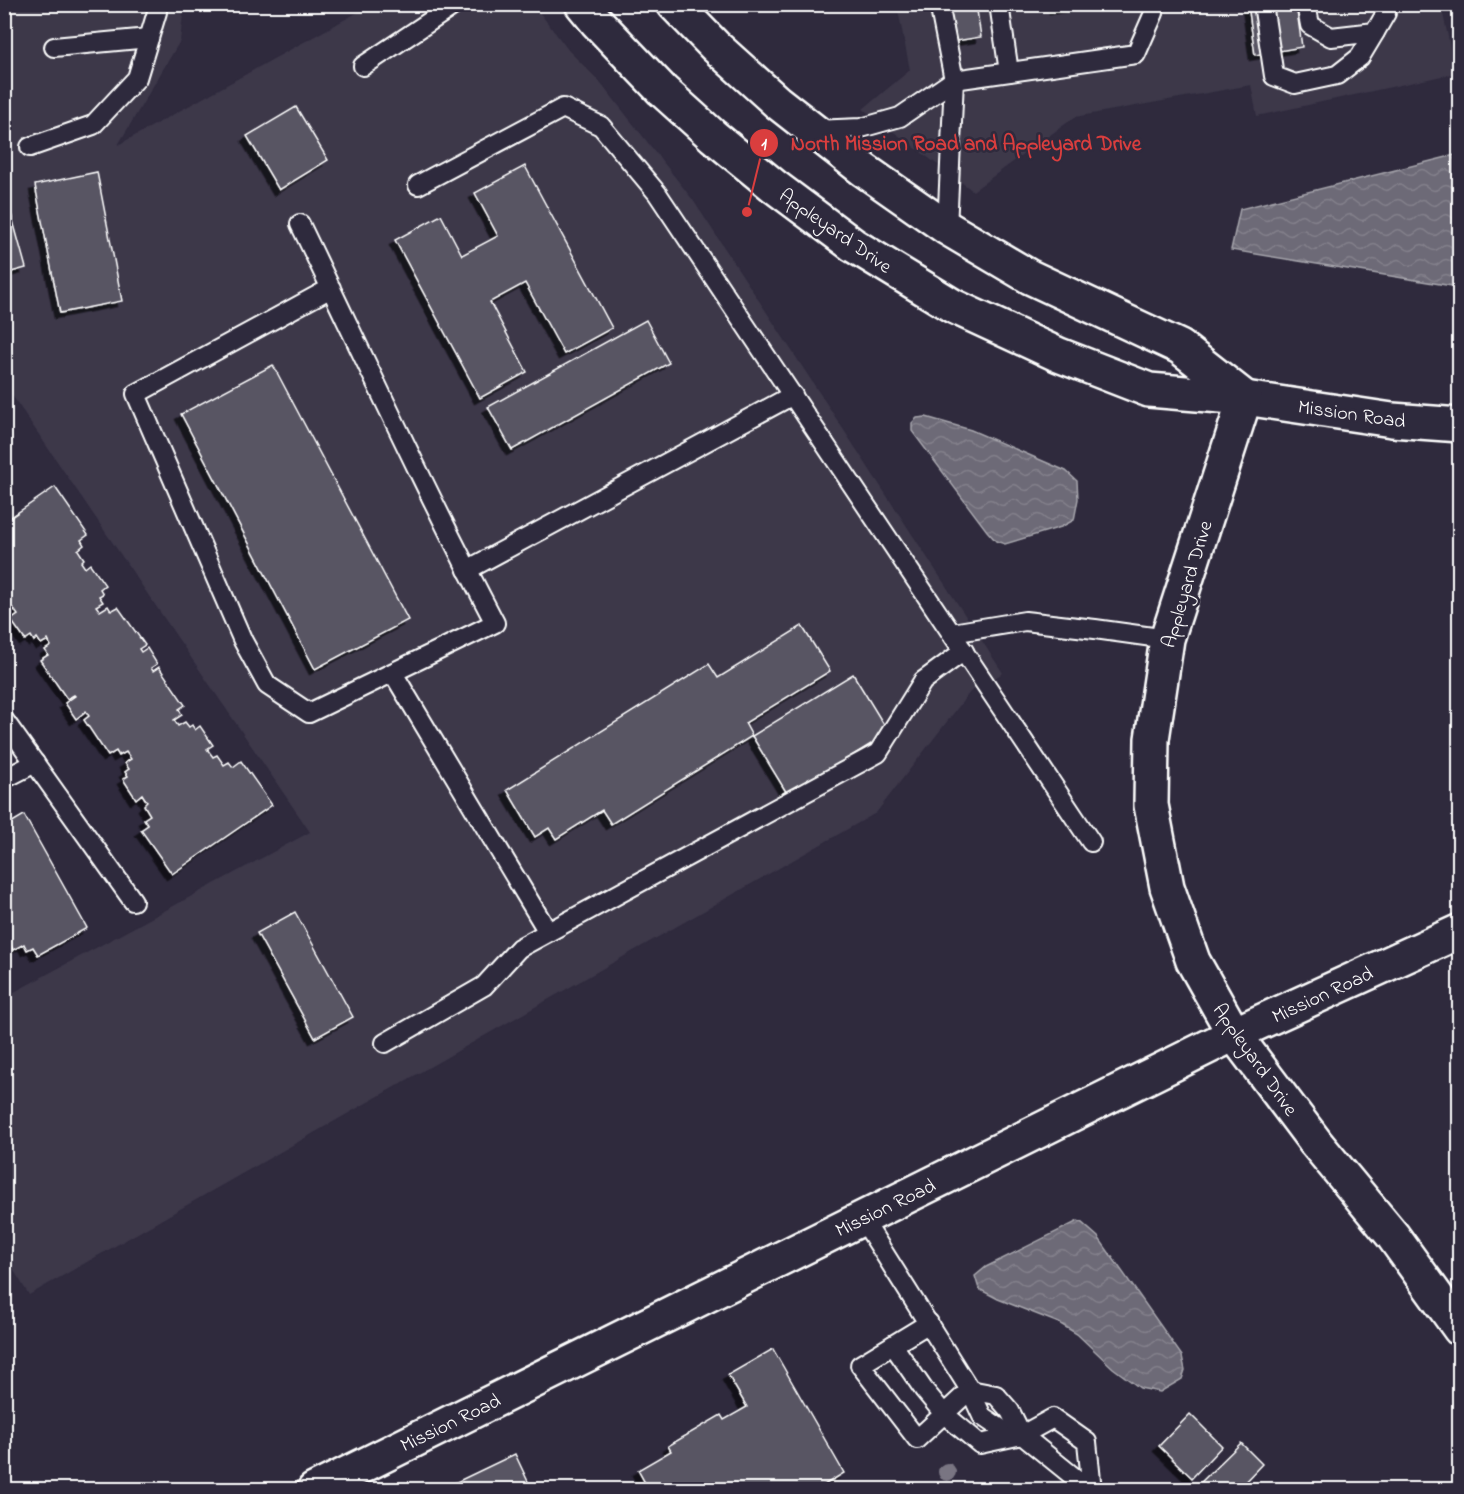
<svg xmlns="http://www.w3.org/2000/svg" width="1464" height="1494" viewBox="0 0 1464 1494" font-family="'Indie Flower',sans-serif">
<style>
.built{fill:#3c3749}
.water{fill:url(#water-waves);stroke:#a7a6ad;stroke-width:1.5}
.building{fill:#595564;stroke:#fff;stroke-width:1.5;filter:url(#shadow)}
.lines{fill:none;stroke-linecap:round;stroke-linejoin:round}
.lane-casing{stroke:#fff;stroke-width:22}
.street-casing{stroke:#fff;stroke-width:38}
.secondary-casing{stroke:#fff;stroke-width:38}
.lane{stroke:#2f2a3d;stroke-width:18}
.street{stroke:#2f2a3d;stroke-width:33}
.secondary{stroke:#2f2a3d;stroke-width:33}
.tree{fill:#797582}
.labels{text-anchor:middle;stroke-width:5;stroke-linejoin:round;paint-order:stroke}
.street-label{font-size:20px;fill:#fff;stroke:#2f2a3d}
.leader{fill:none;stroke:#da3e3e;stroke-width:2}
.callout-dot{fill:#da3e3e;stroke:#2f2a3d;stroke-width:2}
.mark-label{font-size:18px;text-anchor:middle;font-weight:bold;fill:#fff}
.callout-label{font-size:21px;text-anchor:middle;font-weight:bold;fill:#da3e3e;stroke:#2f2a3d;stroke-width:5;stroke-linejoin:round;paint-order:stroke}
</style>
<defs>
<pattern id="water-waves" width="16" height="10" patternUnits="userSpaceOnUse" patternTransform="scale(1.5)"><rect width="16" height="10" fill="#6d6a77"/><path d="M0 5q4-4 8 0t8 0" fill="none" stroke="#83808b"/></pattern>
<filter id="shadow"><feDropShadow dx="-5.5" dy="5.5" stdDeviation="0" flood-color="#0009"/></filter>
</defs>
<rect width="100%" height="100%" fill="#2f2a3d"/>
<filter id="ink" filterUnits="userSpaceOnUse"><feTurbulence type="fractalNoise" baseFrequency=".0167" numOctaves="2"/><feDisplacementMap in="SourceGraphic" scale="12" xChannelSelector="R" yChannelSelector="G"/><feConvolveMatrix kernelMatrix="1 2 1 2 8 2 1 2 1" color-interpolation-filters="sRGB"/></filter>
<g filter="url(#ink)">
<g class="built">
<path d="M5,5H184L180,41L118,145L371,5H534L569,51L601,83L693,200L1003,673L970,692L876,813L29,1295L5,1256V997L310,832L5,385Z"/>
<path d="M897,5H1441L1456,73L1257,116L1251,85L1075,117L973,191L863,109L910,70Z"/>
</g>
<g class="water">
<path d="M1459,154V287L1231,250L1240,209Z"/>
<path d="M926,417L971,430L1066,471L1077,481L1078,499L1074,520L1061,527L1005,544L996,541L987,531L912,431V423L917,418Z"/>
<path d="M1078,1221L1082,1223L1098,1237L1182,1356L1185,1370L1182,1379L1160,1392L1140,1388L1113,1368L1077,1334L1059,1323L998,1299L979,1289L975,1276L986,1267Z"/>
</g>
<g class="building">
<path d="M945,4H976L981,37L950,42Z"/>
<path d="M1054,4H1087L1055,9Z"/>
<path d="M1248,4H1296L1302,47L1255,55Z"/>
<path d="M296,107L328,160L279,190L247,136Z"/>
<path d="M525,166L612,328L564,354L525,283L490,302L527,372L480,398L395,240L441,215L462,255L498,236L475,193Z"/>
<path d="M97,172L122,301L60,313L35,185Z"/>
<path d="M4,188L26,268L4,274Z"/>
<path d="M646,320L669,363L512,450L488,407Z"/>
<path d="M273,365L408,620L315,669L181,414Z"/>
<path d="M55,487L88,535L81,540L84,545L78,550L84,559L81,562L85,568L90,564L105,585L100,589L103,594L99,596L103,602L96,606L100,611L108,606L111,611L118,607L145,645L139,649L141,652L147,648L157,664L151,668L153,671L159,667L185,705L179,709L182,715L174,720L178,726L185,722L189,727L192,725L195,730L200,726L213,745L207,749L213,757L217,755L224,765L229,762L233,767L241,761L272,805L172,874L141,830L148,825L144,819L150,815L144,805L147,802L142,794L136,799L123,779L128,776L125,772L129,769L125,763L131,759L126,752L119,756L116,751L108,756L84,720L89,716L86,711L76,719L65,703L75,696L74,695L67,699L40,660L48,655L45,650L51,646L48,640L41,644L37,638L34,641L31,636L25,640L11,620L18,615L13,608L9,611L4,604V522Z"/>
<path d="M802,626L830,671L745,723L752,736L611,824L602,810L556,839L549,828L535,837L507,790L709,664L718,678Z"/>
<path d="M853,674L889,733L788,795L752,736Z"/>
<path d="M24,815L87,928L38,955L33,947L27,950L24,944L13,950L11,946L4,950V827Z"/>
<path d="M295,912L353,1017L315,1038L257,933Z"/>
<path d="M773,1349L844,1473L816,1490H649L638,1470L671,1451L668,1446L721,1415L724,1420L747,1407L728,1375Z"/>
<path d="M1190,1414L1222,1446L1192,1478L1159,1446Z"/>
<path d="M1241,1443L1262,1464L1237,1490H1193Z"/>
<path d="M515,1454L532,1490H440Z"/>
</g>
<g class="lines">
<g class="lane-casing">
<g id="lane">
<path d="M939,4L954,80L947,228"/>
<path d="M999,4L1009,72"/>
<path d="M1263,4L1274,76L1295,84L1337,75L1360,57L1375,32"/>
<path d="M1306,4L1310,25L1331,37L1375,32L1386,13L1384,4"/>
<path d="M54,47L149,38"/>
<path d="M363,66L456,4"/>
<path d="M814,130L861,128L900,117L954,80L1136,54L1154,13L1153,4"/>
<path d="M30,147L93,125L137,78L157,12L156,4"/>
<path d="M418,185L563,108L601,126L657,193L1091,842"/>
<path d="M300,224C364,357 426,492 495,623L309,713L267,685L243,641L136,394L331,288"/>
<path d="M467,570L793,395"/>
<path d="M952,633L1025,621L1095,629L1167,639"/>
<path d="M393,673L548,932"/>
<path d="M4,720L133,901"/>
<path d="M4,779L35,763"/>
<path d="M385,1043L484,986L519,948L878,753L923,681L964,651"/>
<path d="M862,1218L970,1390L982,1416L1004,1431L1020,1434"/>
<path d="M929,1323L860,1365L917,1439L970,1390"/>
<path d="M893,1345L924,1390L944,1414L980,1444L1022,1435L1053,1418L1087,1442L1092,1490"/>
<path d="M970,1390L996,1395L1010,1411L1022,1435L1090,1490"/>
</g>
</g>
<g class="street-casing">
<path id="street" d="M1234,1034L1316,1143L1393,1236L1460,1329"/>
</g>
<g class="secondary-casing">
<g id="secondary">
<path d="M582,4L596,21L662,90L713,136L774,186L853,245L953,306L1059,355L1149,390L1245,398L1392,420L1460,425"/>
<path d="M674,4L715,46L777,102L864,170L947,228L1030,277L1180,347L1245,398"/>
<path d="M1234,1034L1193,961L1167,887L1151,805L1152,739L1167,639L1245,398"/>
<path d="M314,1490L1234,1034L1460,931"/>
</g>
</g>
<use href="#lane" class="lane"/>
<use href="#street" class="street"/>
<use href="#secondary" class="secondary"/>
</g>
<circle class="tree" cx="947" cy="1472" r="9"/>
</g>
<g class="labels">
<g class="street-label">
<text transform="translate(836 230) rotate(35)" y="7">Appleyard Drive</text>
<text transform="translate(1352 413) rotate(8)" y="7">Mission Road</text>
<text transform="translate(1186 584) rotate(-73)" y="7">Appleyard Drive</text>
<text transform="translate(1322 994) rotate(-25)" y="7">Mission Road</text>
<text transform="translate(1256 1059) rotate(55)" y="7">Appleyard Drive</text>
<text transform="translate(885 1207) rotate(-26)" y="7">Mission Road</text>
<text transform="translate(450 1422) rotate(-26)" y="7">Mission Road</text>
</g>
</g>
<path class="leader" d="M747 212L764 143"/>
<g class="callout-dot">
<circle cx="747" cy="212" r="6"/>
<circle cx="764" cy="143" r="15"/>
</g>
<g class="mark-label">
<text x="764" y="149">1</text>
</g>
<g class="callout-label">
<text x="966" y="150">North Mission Road and Appleyard Drive</text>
</g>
<rect width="1464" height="1494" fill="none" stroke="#2f2a3d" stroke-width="24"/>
<rect x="12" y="12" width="1440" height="1470" fill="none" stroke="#fff" stroke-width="2" filter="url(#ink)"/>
</svg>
